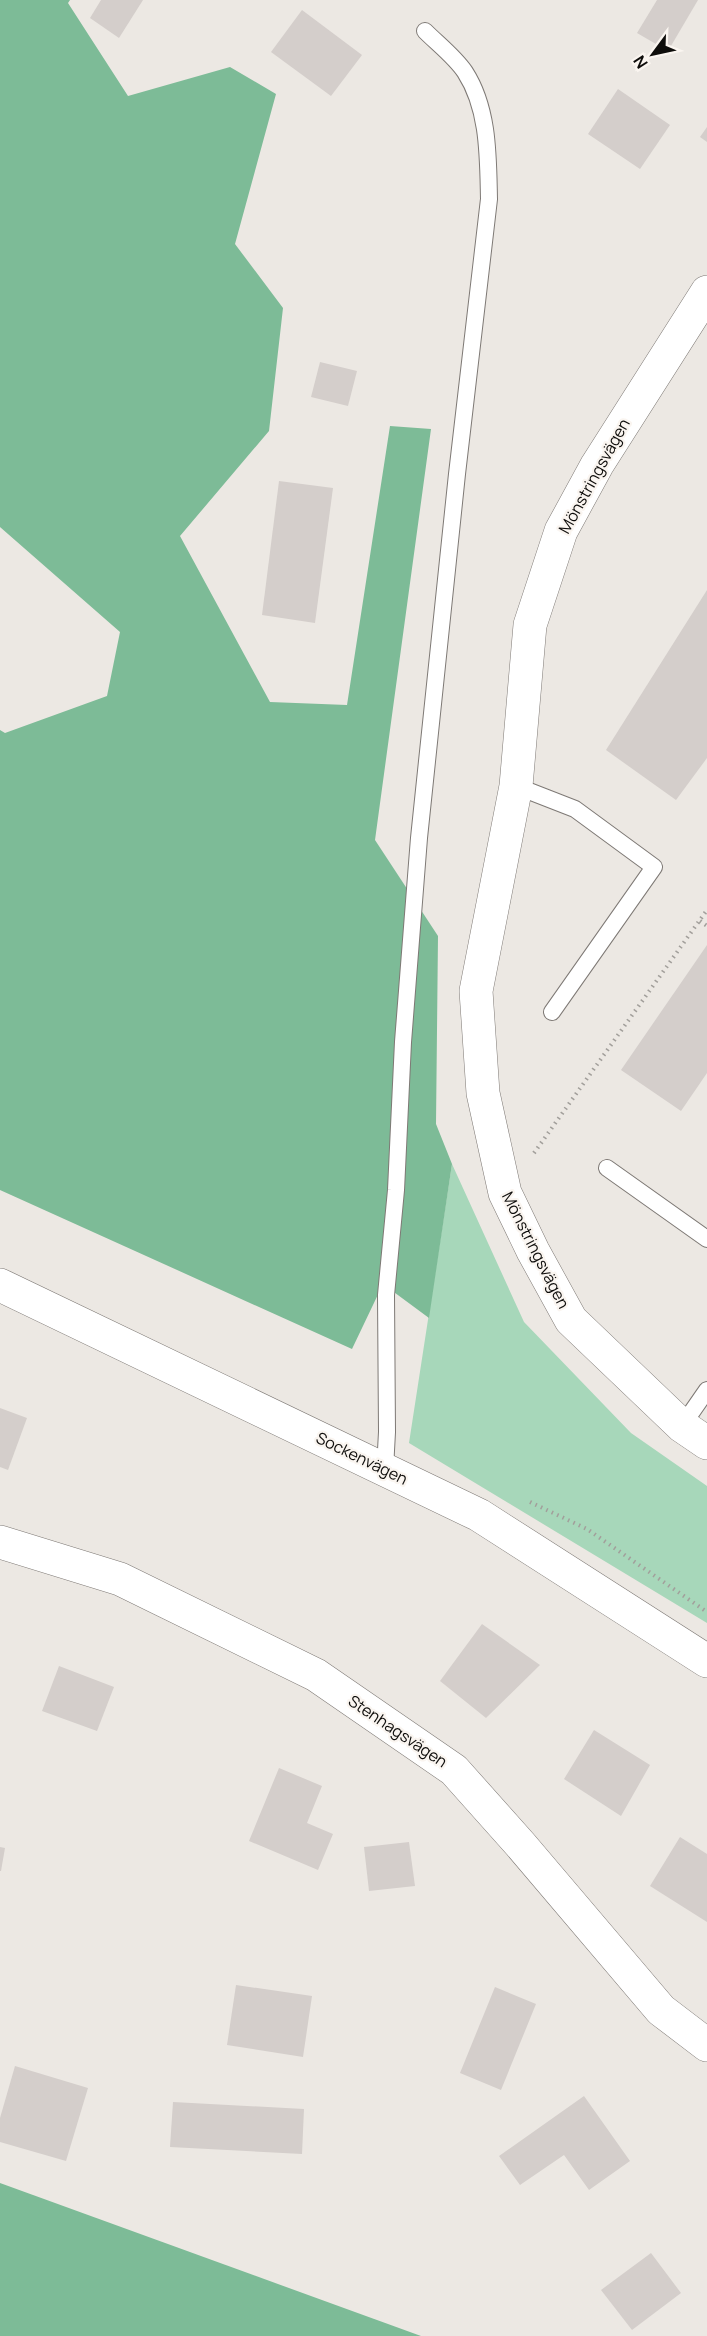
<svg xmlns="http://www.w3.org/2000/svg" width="707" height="2336" viewBox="0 0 707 2336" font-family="Manrope,sans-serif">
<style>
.green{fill:#a7d7ba}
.forest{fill:#7dbb97}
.building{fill:#d4cecb}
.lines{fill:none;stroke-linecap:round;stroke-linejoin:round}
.service-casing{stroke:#7e7975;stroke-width:18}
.minor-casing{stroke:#7e7975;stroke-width:34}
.tertiary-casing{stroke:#7e7975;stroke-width:34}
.path{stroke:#a29f9b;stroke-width:4;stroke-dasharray:1.5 4.5;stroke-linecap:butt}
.service{stroke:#fff;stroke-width:16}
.minor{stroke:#fff;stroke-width:33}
.tertiary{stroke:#fff;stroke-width:33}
.labels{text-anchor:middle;stroke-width:4.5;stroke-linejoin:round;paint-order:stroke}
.street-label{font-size:16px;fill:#0e0d0b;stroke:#faf5f0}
</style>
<rect width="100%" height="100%" fill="#ece8e3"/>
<path class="green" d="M452,1164L524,1322L631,1433L707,1486V1623L409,1443Z"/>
<g class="forest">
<path d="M0,0H70L68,3L128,96L230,67L276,94L235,244L283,308L269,431L180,536L270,702L347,705L390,426L431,429L375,840L438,936L436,1124L452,1164L429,1318L383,1284L352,1349L0,1190V730L5,733L107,696L120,632L0,527Z"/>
<path d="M0,2183L421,2336H0Z"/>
</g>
<g class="building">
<path d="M101,0H143L119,38L90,18Z"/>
<path d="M657,0H698L668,51L637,33Z"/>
<path d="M302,10L362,55L331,96L271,52Z"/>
<path d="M618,89L670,125L640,169L588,134Z"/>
<path d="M707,127V142L700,137Z"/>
<path d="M320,362L357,371L348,406L311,397Z"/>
<path d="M279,481L333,488L315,623L262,615Z"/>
<path d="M707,590V758L676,800L606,750Z"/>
<path d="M707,945V1073L681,1111L621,1070Z"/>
<path d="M0,1408L27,1418L8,1470L0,1467Z"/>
<path d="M482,1624L540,1665L486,1718L440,1681Z"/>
<path d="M59,1666L114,1687L97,1731L42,1711Z"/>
<path d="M594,1730L650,1765L621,1816L564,1779Z"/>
<path d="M279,1768L322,1786L307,1823L333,1834L318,1870L249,1841Z"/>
<path d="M680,1837L707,1854V1922L650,1886Z"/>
<path d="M409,1842L415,1886L369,1891L364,1847Z"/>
<path d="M0,1847L5,1848L1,1871H0Z"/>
<path d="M236,1985L312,1996L303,2057L227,2045Z"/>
<path d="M495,1987L536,2004L501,2090L460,2073Z"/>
<path d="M15,2066L88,2088L66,2161L0,2142V2118Z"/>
<path d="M584,2096L630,2161L589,2190L564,2155L520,2185L499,2156Z"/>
<path d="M173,2102L304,2109L302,2154L170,2147Z"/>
<path d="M651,2253L681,2293L632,2330L601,2290Z"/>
</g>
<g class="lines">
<g class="service-casing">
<g id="service">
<path d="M516,786L575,809L654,867L552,1012"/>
<path d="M607,1168L707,1239"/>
<path d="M682,1426L707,1390"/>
<path d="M385,1469L387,1432L386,1295L396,1190L403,1042L419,838L457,474L489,199C488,157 489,109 465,72C455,57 438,44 425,31"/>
</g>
</g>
<g class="minor-casing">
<g id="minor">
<path d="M707,292L597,465L561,531L530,625L516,786L476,991L483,1093L505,1193L533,1251L571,1320L682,1426L707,1443"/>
<path d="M0,1542L120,1579L316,1675L454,1770L520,1844L661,2010L707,2045"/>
</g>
</g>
<g class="tertiary-casing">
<path id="tertiary" d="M0,1285L479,1515L707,1661"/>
</g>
<g class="path">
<path d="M700,921L707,926"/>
<path d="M534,1153L707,910"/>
<path d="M530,1502L587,1529L707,1612"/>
</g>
<use href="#service" class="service"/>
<use href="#minor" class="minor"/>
<use href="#tertiary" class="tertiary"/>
</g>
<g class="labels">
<g class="street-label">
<text transform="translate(594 476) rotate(-61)" y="6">Mönstringsvägen</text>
<text transform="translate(536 1250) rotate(63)" y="6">Mönstringsvägen</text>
<text transform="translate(362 1458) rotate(26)" y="6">Sockenvägen</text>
<text transform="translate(398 1731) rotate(34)" y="6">Stenhagsvägen</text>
</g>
</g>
<g transform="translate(653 54) rotate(237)" stroke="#faf5f0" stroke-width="4.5" paint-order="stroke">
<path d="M0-4.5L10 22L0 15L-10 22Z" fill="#0e0d0b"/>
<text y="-9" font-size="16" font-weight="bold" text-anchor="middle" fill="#0e0d0b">N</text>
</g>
</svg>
